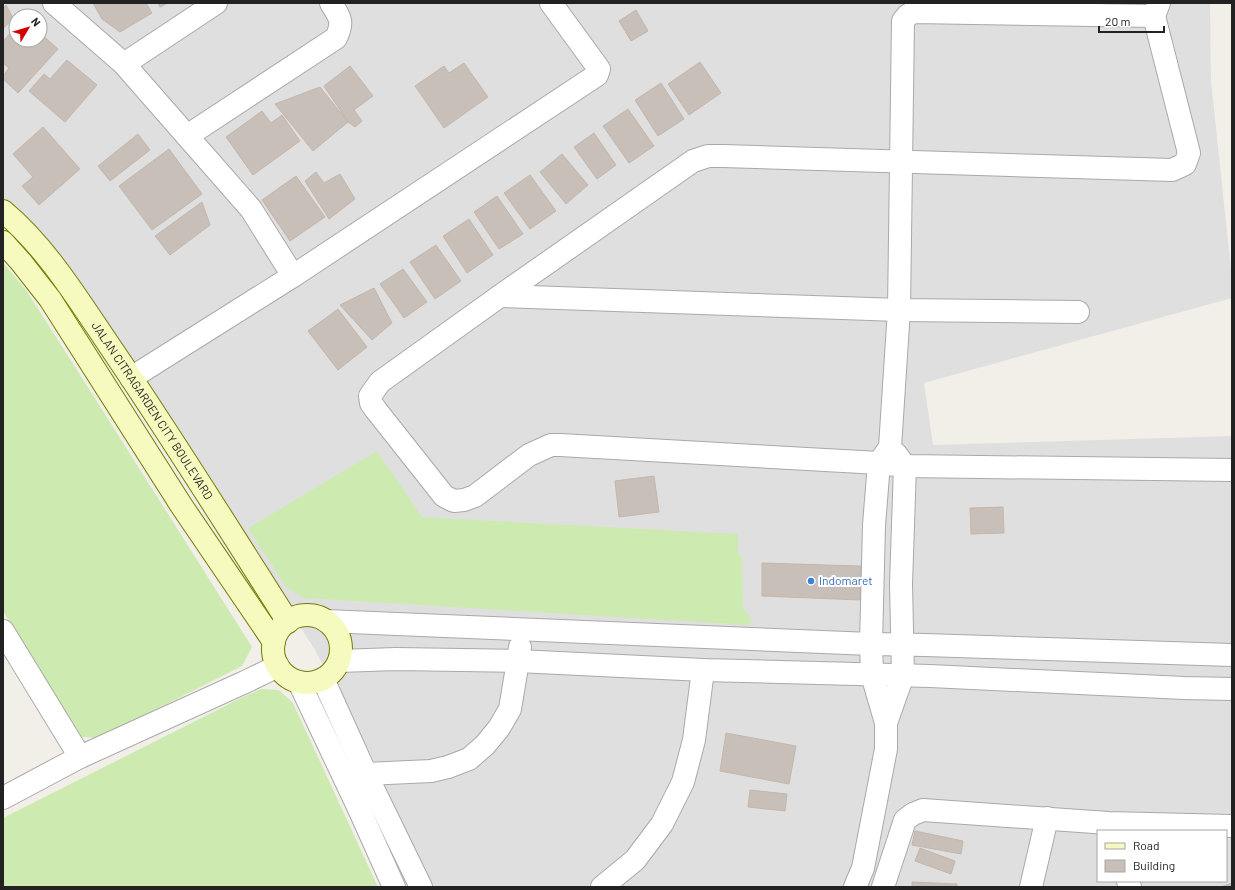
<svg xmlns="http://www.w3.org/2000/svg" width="1235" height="890" viewBox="0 0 1235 890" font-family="Barlow,sans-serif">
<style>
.residential{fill:#e0dfdf;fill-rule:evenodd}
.grass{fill:#cdebb0}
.building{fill:#c7bfb8;stroke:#c4b6ab}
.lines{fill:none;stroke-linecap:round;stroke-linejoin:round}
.minor-casing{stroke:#a9a9a9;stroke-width:24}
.tertiary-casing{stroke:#a9a9a9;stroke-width:24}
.secondary-casing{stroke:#707d05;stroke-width:24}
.minor{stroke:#fff;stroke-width:22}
.tertiary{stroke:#fff;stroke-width:22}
.secondary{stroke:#f7fabf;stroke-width:22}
.shop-dot{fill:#3f7fe0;stroke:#fff;stroke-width:1.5}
.labels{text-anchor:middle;stroke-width:4;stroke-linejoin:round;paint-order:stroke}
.street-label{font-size:12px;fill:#222;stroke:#fff}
.shop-label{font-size:12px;fill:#366cbe;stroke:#fff;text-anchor:start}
</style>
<rect width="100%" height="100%" fill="#f2efe9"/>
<path class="residential" d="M3,3H1210L1211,81L1232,279V298L924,383L933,445L1232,436V887H432L371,755L315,650L280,595L24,215L3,198ZM16,16H40V40H16ZM1098,831H1226V881H1098Z"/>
<g class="grass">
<path d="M3,263L26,290L84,381L252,647L242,666L99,738L82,737L77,732L3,611Z"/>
<path d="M377,451L422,517L738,534V554L742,557L743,610C748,613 751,615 751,622L749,625L304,598L286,587L248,528Z"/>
<path d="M261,689L279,690L293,703L378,887H3V818L243,697Z"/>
</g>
<g class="building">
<path d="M93,3H146L152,13L120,32L102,19Z"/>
<path d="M158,3H168L160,7Z"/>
<path d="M6,5L13,18L3,29V9Z"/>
<path d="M636,10L648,31L631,41L619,21Z"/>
<path d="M16,27V40H40V33L58,49L18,93L3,79V76L9,68L3,63V41Z"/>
<path d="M67,60L97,85L65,122L29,91L44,74L50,79Z"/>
<path d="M700,62L721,93L689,115L668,84Z"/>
<path d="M464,63L488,97L444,128L415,86L444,66L449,73Z"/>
<path d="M350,66L373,96L354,110L362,121L355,127L348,122L324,86Z"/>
<path d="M661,83L684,119L658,136L635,100Z"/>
<path d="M320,87L348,122L313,151L275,104Z"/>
<path d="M628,109L654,146L629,163L603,126Z"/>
<path d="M262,111L271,123L282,115L300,141L253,175L226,137Z"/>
<path d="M43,127L80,169L39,205L22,186L33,177L13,154Z"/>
<path d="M594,133L616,165L597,179L574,147Z"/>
<path d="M138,134L150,150L110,181L98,166Z"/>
<path d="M169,149L202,194L152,230L119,186Z"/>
<path d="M562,154L588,185L566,204L540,172Z"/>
<path d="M316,172L324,183L340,174L355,199L329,219L305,181Z"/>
<path d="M530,175L556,211L530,229L504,193Z"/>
<path d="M296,176L325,217L290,241L262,200Z"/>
<path d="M497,196L523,234L499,249L474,212Z"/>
<path d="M202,202L210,225L170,255L155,236Z"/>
<path d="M469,219L493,255L467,273L443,236Z"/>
<path d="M436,245L461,281L435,299L410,262Z"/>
<path d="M403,269L427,302L404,318L380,284Z"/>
<path d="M374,288L392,323L372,340L340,305Z"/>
<path d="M338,309L367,347L338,370L308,331Z"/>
<path d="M654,476L659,512L619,517L615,481Z"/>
<path d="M1003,507L1004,533L971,534L970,508Z"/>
<path d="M762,563L861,566L860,600L762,596Z"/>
<path d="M726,733L796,746L789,784L720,771Z"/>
<path d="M750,790L787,794L785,811L748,807Z"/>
<path d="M915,831L963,841L961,854L912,845Z"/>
<path d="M920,848L955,861L951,874L915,861Z"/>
<path d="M912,882L957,884V887H912Z"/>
<path d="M1232,883V887H1221Z"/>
</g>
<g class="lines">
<g class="minor-casing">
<g id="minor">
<path d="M54,3L124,64L187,136L251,209L293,276"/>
<path d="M1154,16L1189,153L1185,164L1172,170L723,156H708L693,161L500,296L380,382L370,396L371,403L376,410L444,496L454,501L464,500L475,496L529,455L551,445H560L879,463L905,466L1232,470"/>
<path d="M124,64L216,3"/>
<path d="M187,136L336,38C344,21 340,18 331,3"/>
<path d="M500,296L899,310L1078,312"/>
<path d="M131,378L293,276L597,75L599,69L551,3"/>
<path d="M326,621L871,644L925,645L1232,655"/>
<path d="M3,631L80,757"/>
<path d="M339,661L396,659L518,661L703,670L930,676L1184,688L1232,689"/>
<path d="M886,723L903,675L901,584L905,466L896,454"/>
<path d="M366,774L431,771L448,767L469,759L485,745L499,728L510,709L518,661L520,647"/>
<path d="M3,798L80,757L245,682L278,666"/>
<path d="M1128,881L1130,887"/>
<path d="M602,887L635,860L662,824L683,782L694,740L703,670"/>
<path d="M855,887L863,868L886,749V723L872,675L871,644L874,525L879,463L890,447L899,310L903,21L908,15L914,12L1154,16L1159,3"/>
<path d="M883,887L905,820L913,814L923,810L1108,823L1232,826"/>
<path d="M1031,887L1047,818"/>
</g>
</g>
<g class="tertiary-casing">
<g id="tertiary">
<path d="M323,679L366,774L421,887"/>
<path d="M299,682L360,811L394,887"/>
</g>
</g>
<g class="secondary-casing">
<g id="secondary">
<path id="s1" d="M3,211C47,248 77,298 109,345C171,436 229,529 288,622"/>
<path d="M3,242L21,262L50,299L181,505L274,642"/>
<circle cx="307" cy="649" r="34"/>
</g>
</g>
<use href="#minor" class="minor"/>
<use href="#tertiary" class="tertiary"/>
<use href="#secondary" class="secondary"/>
</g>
<circle class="shop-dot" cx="811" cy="581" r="4"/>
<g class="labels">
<g class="street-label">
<text dy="4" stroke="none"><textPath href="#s1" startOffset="250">JALAN CITRAGARDEN CITY BOULEVARD</textPath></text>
</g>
<g class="shop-label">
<text x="819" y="585">Indomaret</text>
</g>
</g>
<rect width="1235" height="890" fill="none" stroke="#222222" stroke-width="8"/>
<rect x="1097" y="830" width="130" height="52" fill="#ffffff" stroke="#a7a7a7"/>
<rect x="1105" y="843" width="20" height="6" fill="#f7fabf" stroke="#a7a7a7"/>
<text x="1133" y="850" font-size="12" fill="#222222">Road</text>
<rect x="1105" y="860" width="20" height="12" fill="#c7bfb8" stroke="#a7a7a7"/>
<text x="1133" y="870" font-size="12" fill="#222222">Building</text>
<g transform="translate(28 28) rotate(52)"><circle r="19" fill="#ffffff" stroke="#a7a7a7"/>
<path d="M0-3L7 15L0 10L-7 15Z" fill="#d40000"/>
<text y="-6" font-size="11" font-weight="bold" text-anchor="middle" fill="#222222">N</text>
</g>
<path d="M1099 26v6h65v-6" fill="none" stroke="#222222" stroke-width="2"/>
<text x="1105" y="26" font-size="12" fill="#222222" stroke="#ffffff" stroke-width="3" paint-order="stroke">20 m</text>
</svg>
